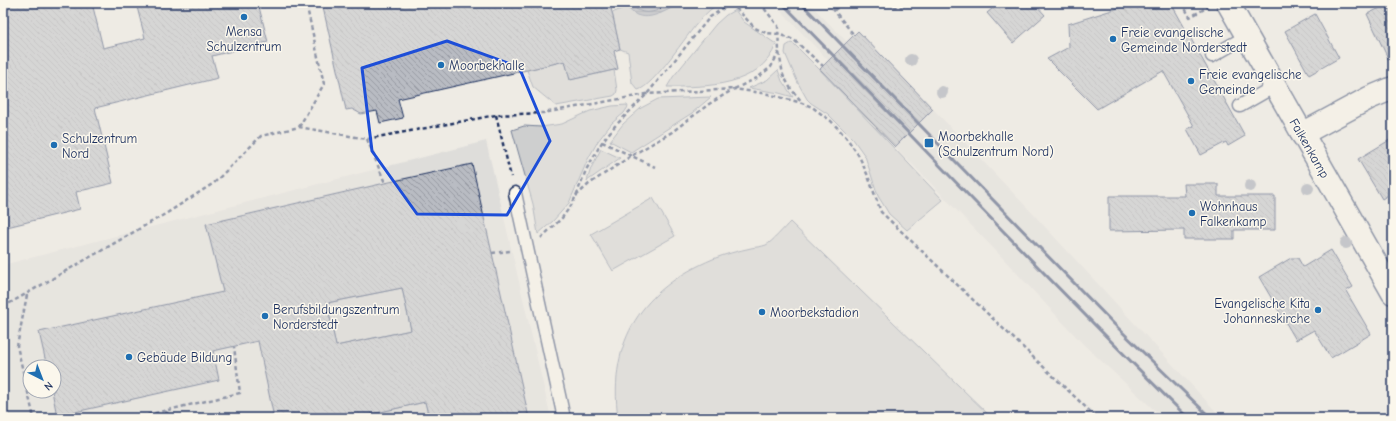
<svg xmlns="http://www.w3.org/2000/svg" width="1396" height="421" viewBox="0 0 1396 421" font-family="'Comic Neue',sans-serif">
<style>
.built{fill:#deddda;fill-rule:evenodd}
.green{fill:#cecfcf;stroke:#747f96}
.water{fill:url(#water-rules);stroke:#6d7892}
.lines{fill:none;stroke-linecap:round;stroke-linejoin:round}
.shore{stroke:#515f80;stroke-width:1}
.building{fill:url(#building-back-hatch);stroke:#1b2f5e;fill-rule:evenodd}
.lane-casing{stroke:#1b2f5e;stroke-width:15}
.street-casing{stroke:#1b2f5e;stroke-width:25}
.path{stroke:#1b2f5e;stroke-width:2.5;stroke-dasharray:4 3;stroke-linecap:butt}
.lane{stroke:#fbf7ec;stroke-width:12}
.street{stroke:#fbf7ec;stroke-width:22}
.rail{stroke:#1b2f5e;stroke-width:3}
.tree{fill:#939aaa}
.marked{fill:none;stroke:#1d4ed8;stroke-width:3;stroke-linejoin:round}
.poi-dot{fill:#1f6fb2;stroke:#fbf7ec;stroke-width:1.5}
.labels{text-anchor:middle;stroke-width:3;stroke-linejoin:round;paint-order:stroke}
.poi-label{font-size:13px;fill:#1b2f5e;stroke:#fbf7ec;text-anchor:start}
.street-label{font-size:13px;fill:#1b2f5e;stroke:#fbf7ec}
</style>
<defs>
<pattern id="water-rules" width="6" height="5" patternUnits="userSpaceOnUse"><rect width="6" height="5" fill="#a3a8b4"/><path d="M0 2.5h6" fill="none" stroke="#848996"/></pattern>
<pattern id="building-back-hatch" width="6" height="6" patternUnits="userSpaceOnUse"><rect width="6" height="6" fill="#b9bcc3"/><path d="M-1 5l2 2M0 0l6 6M5-1l2 2" fill="none" stroke="#9699a2"/></pattern>
</defs>
<rect width="100%" height="100%" fill="#eeebe4"/>
<filter id="ink" filterUnits="userSpaceOnUse"><feTurbulence type="fractalNoise" baseFrequency=".025" numOctaves="2"/><feDisplacementMap in="SourceGraphic" scale="8" xChannelSelector="R" yChannelSelector="G"/><feConvolveMatrix kernelMatrix="1 2 1 2 8 2 1 2 1" color-interpolation-filters="sRGB"/></filter>
<g filter="url(#ink)">
<g class="built">
<path d="M773,3H809L847,42L859,31L1035,216L1222,418H1163L1084,345L997,252L820,69L828,60Z"/>
<path d="M486,141L551,418H3V265ZM30,367H54V391H30Z"/>
</g>
<g class="green">
<path d="M681,3H719C712,8 706,13 700,20C687,34 654,86 638,90L632,83L628,52L620,49L612,13L626,7L637,15L661,13Z"/>
<path d="M735,10L744,22L776,44C761,87 705,87 667,87L673,77L716,24L726,15Z"/>
<path d="M791,43L794,44L821,71L943,200L907,230L889,214L883,204L878,196L865,156L853,139L828,114L811,103L807,99L798,83L785,53L786,46Z"/>
<path d="M565,61L570,80L614,70L617,90L616,94L613,96L556,106L533,87L527,70Z"/>
<path d="M778,70L782,81L793,97L779,93L749,88L767,80Z"/>
<path d="M711,97L692,113L631,152L610,141L623,124L641,108L658,99Z"/>
<path d="M627,105L628,107L624,113L612,123L598,141L588,159L569,203L553,221L538,234L533,204L512,130L524,126L541,127L562,124L590,111L612,106Z"/>
<path d="M601,149L620,158L587,181L591,168Z"/>
<path d="M653,198L675,236L613,271L591,234Z"/>
<path d="M790,222L992,418H618C608,340 642,289 713,259C725,254 738,251 751,248C755,247 761,247 766,245C771,243 785,227 790,222Z"/>
<path d="M402,288L411,330L336,346L327,303Z"/>
<path d="M425,402L429,418H354Z"/>
</g>
<path class="water" d="M624,3H681C661,13 640,28 624,3Z"/>
<g class="lines">
<path class="shore" d="M629,3C645,19 654,12 672,3"/>
</g>
<g class="building">
<path d="M3,3H92L103,48L145,38L136,3H258L268,42L212,56L218,78L95,108L113,183L76,192L80,209L3,228Z"/>
<path d="M322,3H610L620,49L614,51L618,69L570,80L565,61L527,70L398,99L403,118L380,123L377,111L361,114L352,109L346,110Z"/>
<path d="M999,3H1034L1045,15L1013,43L987,13Z"/>
<path d="M1134,3H1171L1245,136L1228,146L1226,142L1201,155L1187,129L1194,126L1163,71L1097,109L1047,59L1069,47L1068,24Z"/>
<path d="M1391,3H1393V69L1367,14Z"/>
<path d="M1315,14L1339,58L1309,75L1285,31Z"/>
<path d="M858,31L933,109L895,147L820,69Z"/>
<path d="M1393,138V192L1382,199L1358,159Z"/>
<path d="M472,164L529,418H429L425,402L354,418H274L258,341L213,351L219,380L57,416L52,391H54V367H47L39,332L223,292L206,224L385,183ZM402,288L411,330L336,346L327,303Z"/>
<path d="M1184,184H1218V196H1275V230H1234V239H1184V230L1109,231V196H1185Z"/>
<path d="M1331,250L1353,287L1346,291L1371,334L1331,358L1314,330L1296,340L1259,277L1291,258H1298L1303,267Z"/>
</g>
<g class="lines">
<g class="lane-casing">
<g id="lane">
<path d="M1212,56L1247,36"/>
<path d="M1240,106L1275,86"/>
<path d="M515,193L564,418"/>
</g>
</g>
<g class="street-casing">
<g id="street">
<path d="M1228,3L1393,293"/>
<path d="M1302,134L1369,98L1393,88"/>
</g>
</g>
<g class="path">
<path d="M731,3L755,28L766,33L778,34L794,40L823,66"/>
<path d="M760,3L778,26L779,52L783,75L791,89L802,102"/>
<path d="M828,3L854,35"/>
<path d="M879,3L899,7L920,3"/>
<path d="M1182,3L1190,17L1208,7"/>
<path d="M834,10L845,3"/>
<path d="M496,115L511,177"/>
<path d="M299,127L324,84L306,3"/>
<path d="M367,139L385,183"/>
<path d="M602,142L655,167"/>
<path d="M576,196L589,184L631,156L672,132L709,104L734,89L768,94L802,103L812,107L831,121L846,137L859,156L868,176L881,212L1097,418"/>
<path d="M541,238L562,218L572,204L576,196L586,170L602,142L614,127L647,94L710,17L732,3"/>
<path d="M492,253L511,251"/>
<path d="M27,295L17,346L34,418"/>
<path d="M3,307L167,213L214,183L261,136L299,127L367,139L496,115L543,113L647,94L734,89L757,78L771,67L779,52"/>
<path d="M54,373H55"/>
<path d="M165,411L173,418"/>
<path d="M134,418L240,393L234,347"/>
</g>
<use href="#lane" class="lane"/>
<use href="#street" class="street"/>
<g class="rail">
<path d="M782,3C918,141 1050,283 1188,418"/>
<path d="M801,3L1115,325L1211,418"/>
</g>
</g>
<g class="tree">
<circle cx="911" cy="60" r="6"/>
<circle cx="942" cy="92" r="6"/>
<circle cx="1250" cy="186" r="6"/>
<circle cx="1308" cy="188" r="6"/>
<circle cx="1346" cy="243" r="6"/>
</g>
</g>
<path d="M0 0H1396V421H0ZM447,41L519,67L550,141L507,215L417,214L372,151L362,68Z" fill="#eeebe4" fill-opacity=".55" fill-rule="evenodd"/>
<path class="marked" d="M447,41L519,67L550,141L507,215L417,214L372,151L362,68Z"/>
<g class="poi-dot">
<circle cx="244" cy="17" r="4"/>
<circle cx="1113" cy="39" r="4"/>
<circle cx="441" cy="65" r="4"/>
<circle cx="1191" cy="81" r="4"/>
<rect x="924" y="138" width="10" height="10" rx="2"/>
<circle cx="54" cy="145" r="4"/>
<circle cx="1192" cy="213" r="4"/>
<circle cx="1318" cy="310" r="4"/>
<circle cx="762" cy="312" r="4"/>
<circle cx="265" cy="316" r="4"/>
<circle cx="129" cy="357" r="4"/>
</g>
<g class="labels">
<g class="poi-label">
<text x="244" y="36" text-anchor="middle">Mensa<tspan x="244" dy="15">Schulzentrum</tspan></text>
<text x="1121" y="37">Freie evangelische<tspan x="1121" dy="15">Gemeinde Norderstedt</tspan></text>
<text x="449" y="70">Moorbekhalle</text>
<text x="1199" y="79">Freie evangelische<tspan x="1199" dy="15">Gemeinde</tspan></text>
<text x="938" y="141">Moorbekhalle<tspan x="938" dy="15">(Schulzentrum Nord)</tspan></text>
<text x="62" y="143">Schulzentrum<tspan x="62" dy="15">Nord</tspan></text>
<text x="1200" y="211">Wohnhaus<tspan x="1200" dy="15">Falkenkamp</tspan></text>
<text x="1310" y="308" text-anchor="end">Evangelische Kita<tspan x="1310" dy="15">Johanneskirche</tspan></text>
<text x="273" y="314">Berufsbildungszentrum<tspan x="273" dy="15">Norderstedt</tspan></text>
<text x="770" y="317">Moorbekstadion</text>
<text x="137" y="362">Gebäude Bildung</text>
</g>
<g class="street-label">
<text transform="translate(1310 148) rotate(60)" y="5">Falkenkamp</text>
</g>
</g>
<rect width="1396" height="421" fill="none" stroke="#fbf7ec" stroke-width="16"/>
<rect x="8" y="8" width="1380" height="405" fill="none" stroke="#1b2f5e" stroke-width="1.5" filter="url(#ink)"/>
<g transform="translate(42 379) rotate(138)"><circle r="19" fill="#fbf7ec" stroke="#a1a7b3"/>
<path d="M0-3L7 15L0 10L-7 15Z" fill="#1f6fb2"/>
<text y="-6" font-size="11" font-weight="bold" text-anchor="middle" fill="#1b2f5e">N</text>
</g>
</svg>
